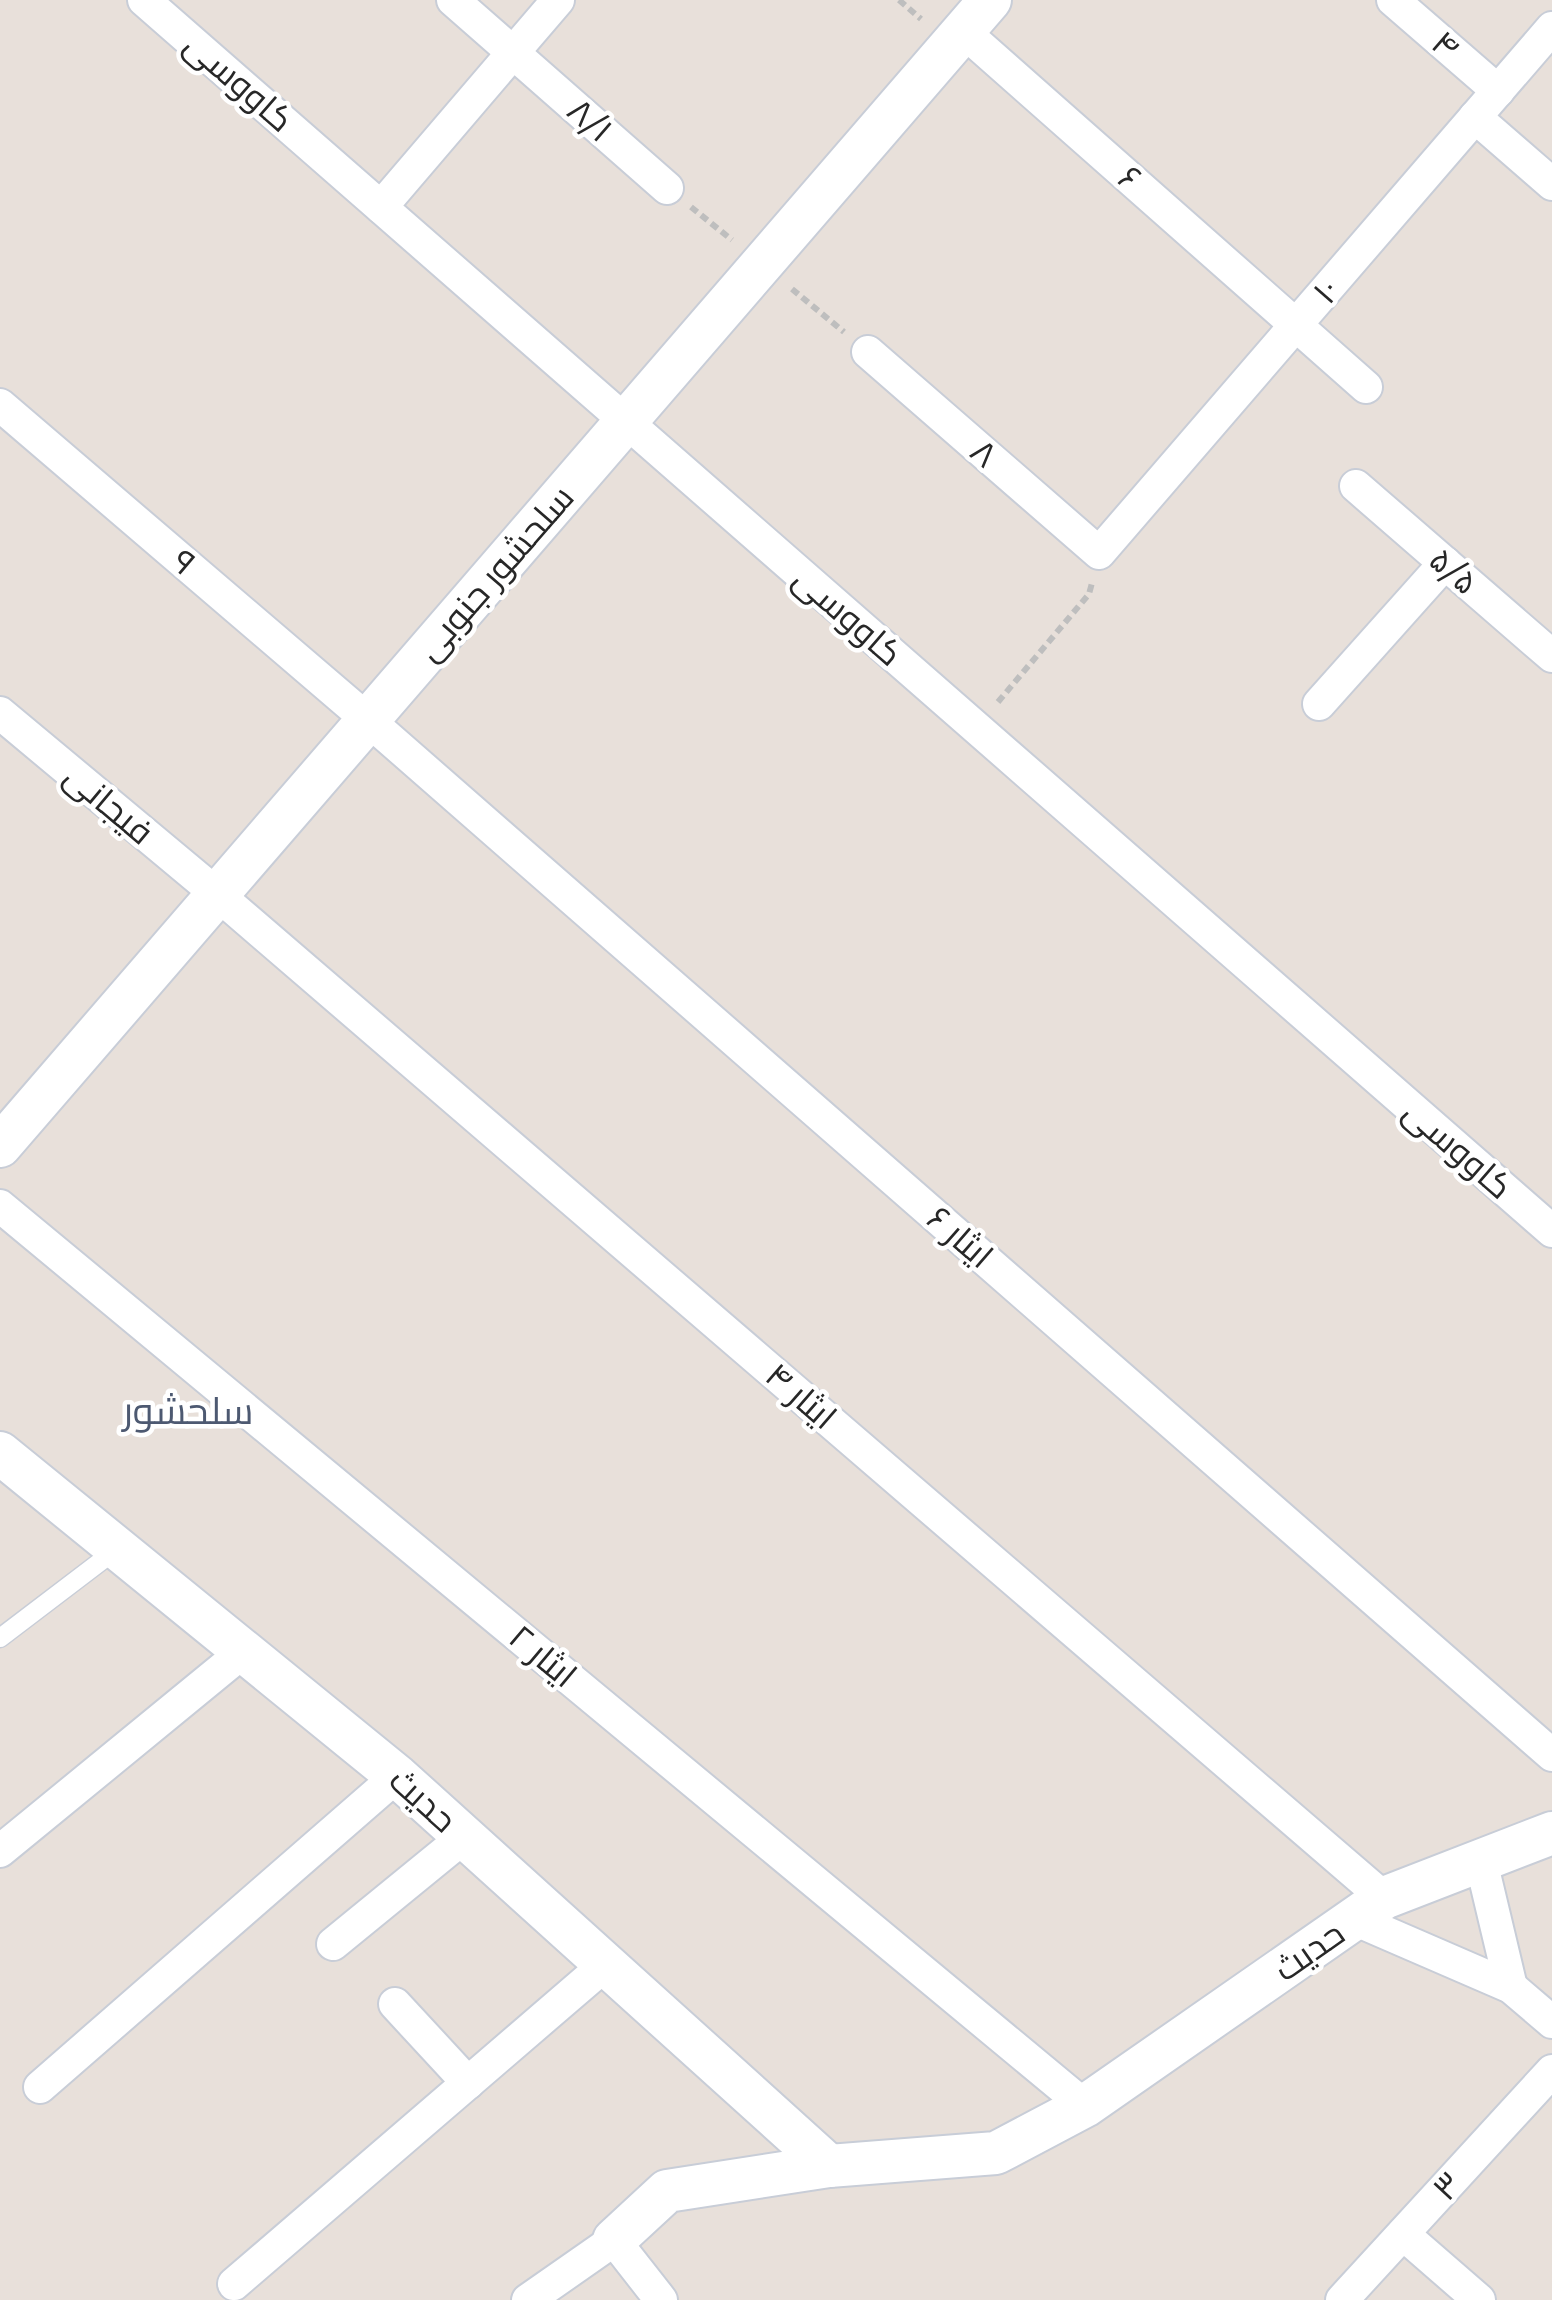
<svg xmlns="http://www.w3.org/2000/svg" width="1552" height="2300" viewBox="0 0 1552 2300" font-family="Ubuntu,Cairo,sans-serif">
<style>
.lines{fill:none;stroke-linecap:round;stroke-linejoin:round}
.service-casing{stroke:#c8cdd7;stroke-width:21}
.minor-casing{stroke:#c8cdd7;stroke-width:36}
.tertiary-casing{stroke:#c8cdd7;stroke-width:46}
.path{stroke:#bebebe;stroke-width:6;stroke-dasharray:8 5;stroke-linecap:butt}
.service{stroke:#fff;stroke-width:18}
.minor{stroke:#fff;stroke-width:32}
.tertiary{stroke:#fff;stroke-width:42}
.labels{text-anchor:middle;stroke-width:9;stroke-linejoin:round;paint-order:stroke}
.street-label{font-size:35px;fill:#272727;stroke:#fff}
.neighbourhood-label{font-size:38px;fill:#4d5971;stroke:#fff}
</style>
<rect width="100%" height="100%" fill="#e8e0da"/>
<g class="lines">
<g class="service-casing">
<path id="service" d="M0,1638L117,1549"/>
</g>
<g class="minor-casing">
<g id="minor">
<path d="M144,0L1552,1231"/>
<path d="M453,0L667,188"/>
<path d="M1393,0L1498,91"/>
<path d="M963,31L1366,387"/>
<path d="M1475,117L1552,184"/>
<path d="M381,207L558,0"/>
<path d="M868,352L1099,553L1552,28"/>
<path d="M0,405L368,720L1552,1755"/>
<path d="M1356,486L1552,656"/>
<path d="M1319,704L1445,563"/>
<path d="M0,713L217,894L1384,1898"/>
<path d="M0,1206L1085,2106"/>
<path d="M0,1851L244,1651"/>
<path d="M1481,1861L1511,1987"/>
<path d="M1354,1919L1511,1987L1552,2022"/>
<path d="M333,1944L464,1837"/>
<path d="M395,2004L468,2083"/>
<path d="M40,2087L397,1776"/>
<path d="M1403,2234L1479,2300"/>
<path d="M234,2284L606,1964"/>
<path d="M528,2300L614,2240L661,2300"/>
<path d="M1342,2300L1552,2071"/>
</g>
</g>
<g class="tertiary-casing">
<g id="tertiary">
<path d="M0,1146L990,0"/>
<path d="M0,1453L397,1776L829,2166"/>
<path d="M614,2240L667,2191L829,2166L996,2153L1085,2106L1384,1898L1552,1833"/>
</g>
</g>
<g class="path">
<path d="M899,0L921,19"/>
<path d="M691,207L732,240"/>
<path d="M792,289L844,332"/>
<path d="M998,702L1089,594L1092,583"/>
</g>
<use href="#service" class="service"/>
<use href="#minor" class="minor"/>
<use href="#tertiary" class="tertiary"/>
</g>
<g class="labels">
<g class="street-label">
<text transform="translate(1446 45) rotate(41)" y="12">۴</text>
<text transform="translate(239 82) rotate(41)" y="12">کاووسی</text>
<text transform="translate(590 120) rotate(41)" y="12">۸/۱</text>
<text transform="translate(1130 178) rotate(41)" y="12">۶</text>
<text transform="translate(1326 291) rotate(-49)" y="12">۱۰</text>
<text transform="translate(984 453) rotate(41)" y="12">۸</text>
<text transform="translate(184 562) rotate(40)" y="12">۹</text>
<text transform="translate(1454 571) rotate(41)" y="12">۵/۵</text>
<text transform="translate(495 573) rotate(-49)" y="12">سلحشور جنوبی</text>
<text transform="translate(848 616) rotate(41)" y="12">کاووسی</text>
<text transform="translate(109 804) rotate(40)" y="12">فیجانی</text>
<text transform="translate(1458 1149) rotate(41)" y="12">کاووسی</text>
<text transform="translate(960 1237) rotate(41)" y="12">ایثار ۶</text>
<text transform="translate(801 1396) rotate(41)" y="12">ایثار ۴</text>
<text transform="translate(543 1656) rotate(40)" y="12">ایثار ۲</text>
<text transform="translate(423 1800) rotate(42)" y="12">حدیث</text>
<text transform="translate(1309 1951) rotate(-35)" y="12">حدیث</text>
<text transform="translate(1447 2186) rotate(-47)" y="12">۳</text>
</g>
<g class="neighbourhood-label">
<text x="188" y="1424">سلحشور</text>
</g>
</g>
</svg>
